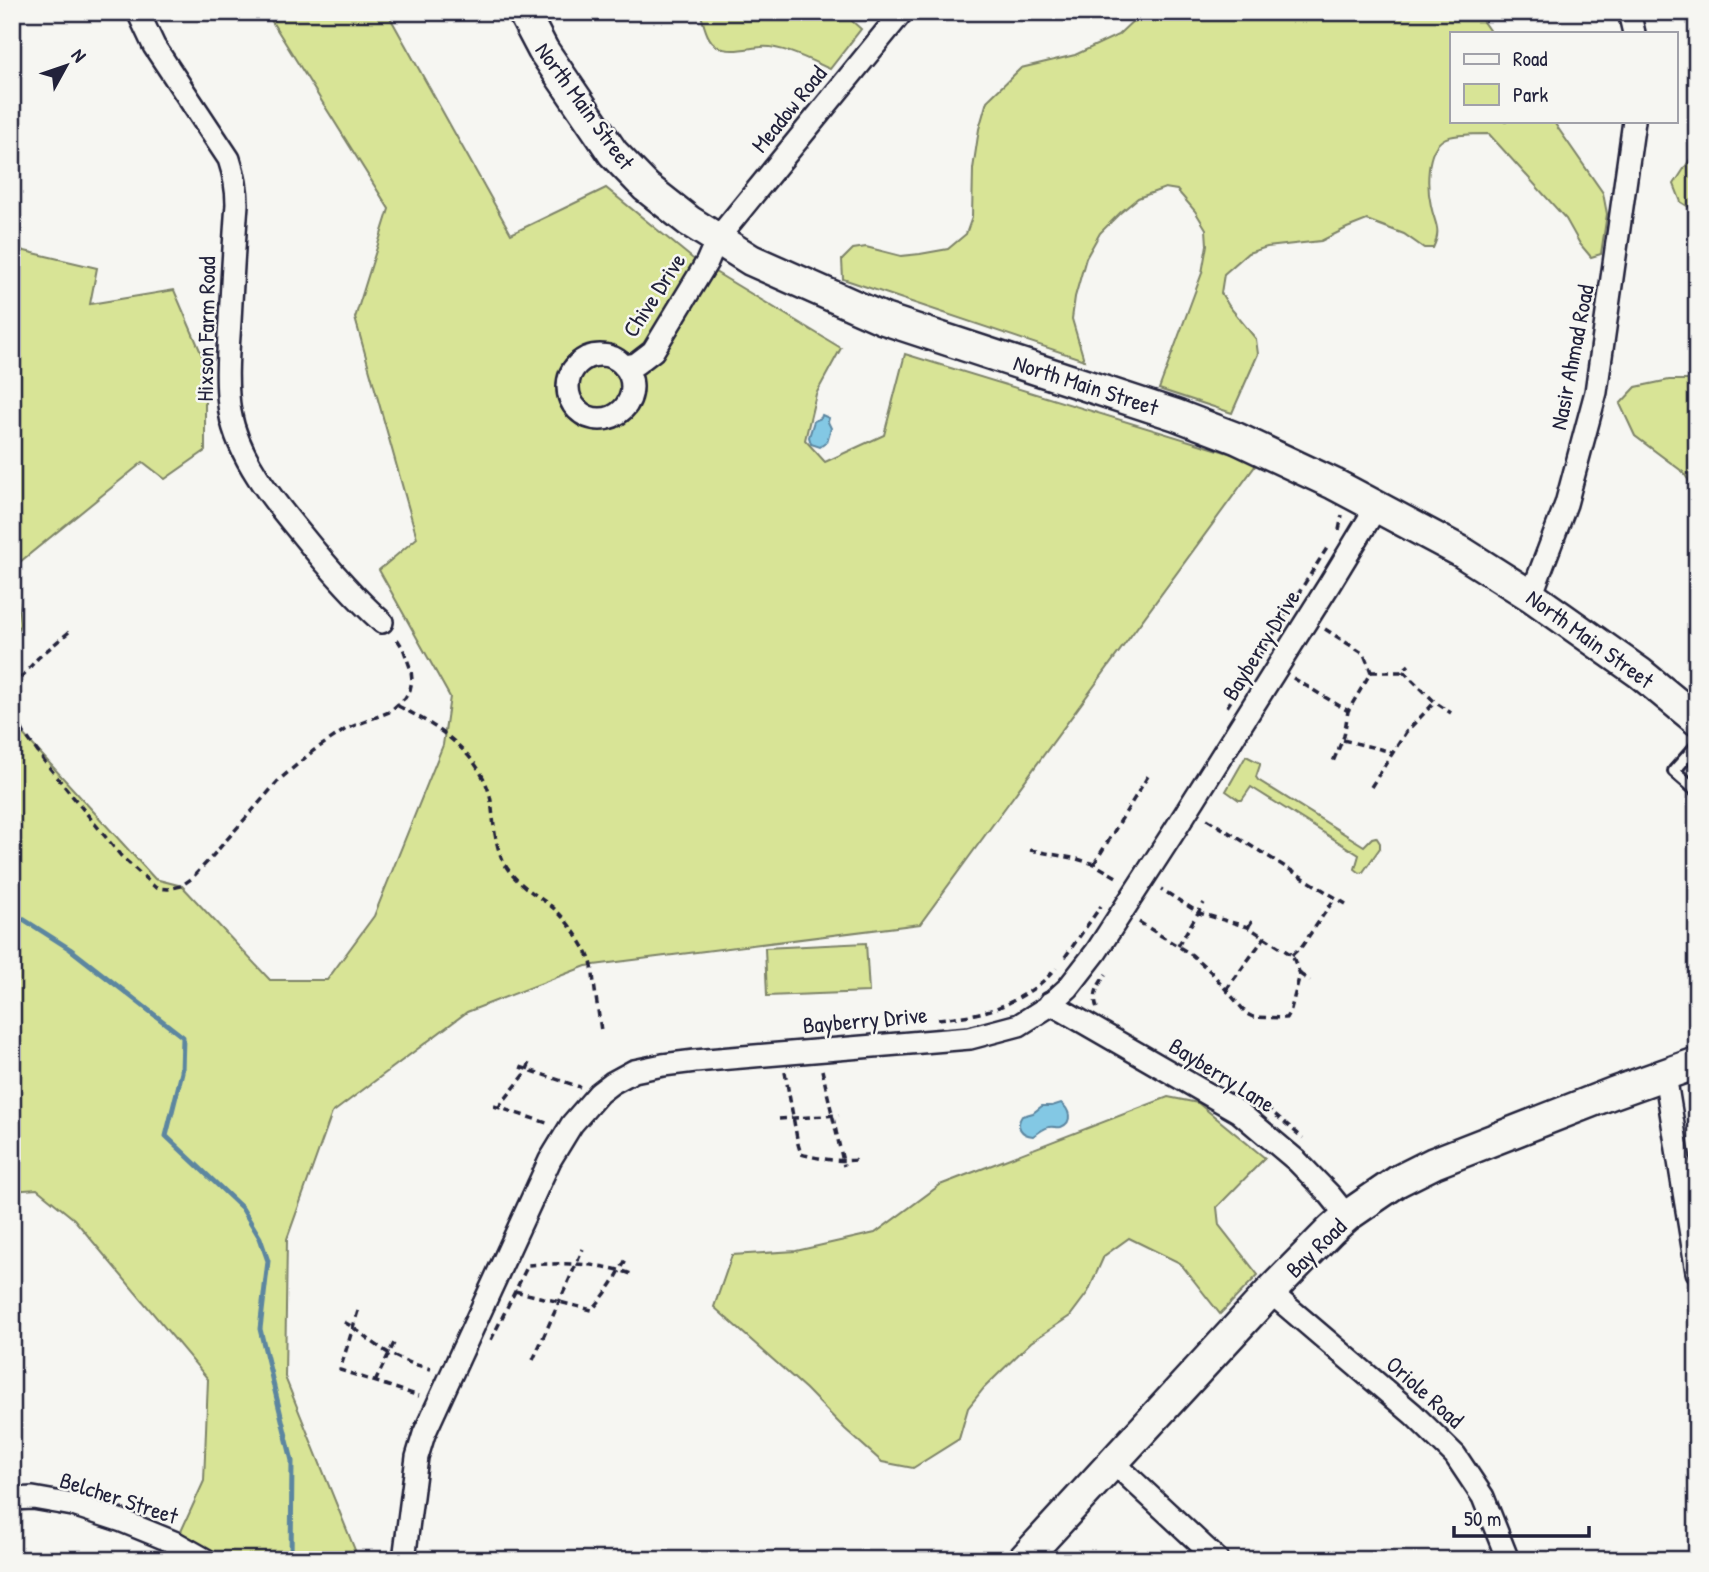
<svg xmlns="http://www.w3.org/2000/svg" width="1709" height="1572" viewBox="0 0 1709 1572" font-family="'Patrick Hand',sans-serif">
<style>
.green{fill:#d8e496;stroke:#7d8368;stroke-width:2}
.water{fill:#83c8e4;stroke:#5c86a0;stroke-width:2}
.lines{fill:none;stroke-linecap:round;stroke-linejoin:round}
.stream{stroke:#5c86a0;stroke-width:5}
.lane-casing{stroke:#22223b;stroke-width:16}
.street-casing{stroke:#22223b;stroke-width:26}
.secondary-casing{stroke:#22223b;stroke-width:35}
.path{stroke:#22223b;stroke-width:3.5;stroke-dasharray:7 5;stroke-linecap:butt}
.lane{stroke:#f6f6f2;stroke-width:10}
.street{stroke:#f6f6f2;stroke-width:21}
.secondary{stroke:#f6f6f2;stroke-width:30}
.labels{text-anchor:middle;stroke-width:5;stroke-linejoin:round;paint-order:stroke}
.street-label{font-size:23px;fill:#22223b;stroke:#f6f6f2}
</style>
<rect width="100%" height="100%" fill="#f6f6f2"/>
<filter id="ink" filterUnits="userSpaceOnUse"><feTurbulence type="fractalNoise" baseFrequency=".0143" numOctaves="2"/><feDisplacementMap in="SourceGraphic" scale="14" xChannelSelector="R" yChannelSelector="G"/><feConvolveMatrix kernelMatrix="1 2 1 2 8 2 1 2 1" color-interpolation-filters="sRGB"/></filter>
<g filter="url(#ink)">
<g class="green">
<path d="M266,12H387L511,234L606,188L692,258L841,348L816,394L805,440L825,462L884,435L905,354L1258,462L920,924L586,966L467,1012L332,1113L287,1239L285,1377L359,1560H168L204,1481L208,1379L74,1219L37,1189L12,1191V722L155,879L182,886L270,980H327L374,916L443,745L450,697L379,570L417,538L355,318L389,209Z"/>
<path d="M700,12H842L861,29L830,69C812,61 781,45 761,47C748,48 729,54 717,46C706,40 704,23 700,12Z"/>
<path d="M1138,12H1476L1491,33H1452V121H1553L1603,193L1607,214L1601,254L1591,257L1580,244L1566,219L1489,134C1479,134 1452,134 1444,139C1425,150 1427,188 1431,206C1435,225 1442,229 1433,248H1424L1404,234L1367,220L1347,228L1321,241L1267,247L1248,253L1224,274L1221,293L1229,306L1256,339L1258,354L1232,413L1159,389L1202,273L1207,245L1206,229L1195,211L1177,190L1165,188L1138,198L1120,213L1100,233L1086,258L1075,297L1072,319L1084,360L843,279L842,260L853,249L866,247L901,256L920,254L948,249L966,234L972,217L973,169L979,129L987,101L1021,68L1075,55L1118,35L1136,18Z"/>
<path d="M1697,105V212L1681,202L1674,184L1691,158V131Z"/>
<path d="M12,248L97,268L90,304L174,290L205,362V451L165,479L143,462L15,566L20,624L12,652Z"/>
<path d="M1669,380H1697V493L1683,472L1635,436L1620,404L1636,387Z"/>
<path d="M1246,756L1260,763V765L1256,777L1258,780L1364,846L1372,838L1376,837L1380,843V848L1363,872L1360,873L1355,869L1359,855L1251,787L1242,800H1239L1226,791Z"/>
<path d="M866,943L869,992L767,996L765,948Z"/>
<path d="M1168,1097L1198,1103L1265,1158L1217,1207L1219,1225L1258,1275L1220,1314L1180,1263L1129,1238L1104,1256L1088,1292L1070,1316L1031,1342L984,1388L968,1408L959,1439L913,1468L882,1462L845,1429L806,1389L714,1307L732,1255L796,1251L875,1233L940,1185Z"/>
</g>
<g class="water">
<path d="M822,415L829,418L828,422L831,428L827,442L820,447L811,444L809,437L814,421L821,418Z"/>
<path d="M1061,1103C1069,1109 1074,1122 1061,1127C1056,1128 1055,1126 1049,1127C1044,1128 1038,1133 1033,1136C1021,1135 1015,1126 1022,1116L1033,1113L1042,1106H1052Z"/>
</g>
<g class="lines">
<path class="stream" d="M12,912L70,949L183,1037L182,1072L166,1136L242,1208L260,1238L268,1261L260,1329L292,1461L291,1560"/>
<g class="lane-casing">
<path id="lane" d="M1697,745L1674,771L1697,791"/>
</g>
<g class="street-casing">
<g id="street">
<path d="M138,12L154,46L229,159C234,174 237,188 237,204C234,243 232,282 230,321C228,351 225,382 230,412C238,458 273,500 302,535C327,566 352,595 382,622"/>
<path d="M1629,12L1634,33"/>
<circle cx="600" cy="387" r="32"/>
<path d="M624,366L636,364L653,351L707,262L717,239L902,12"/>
<path d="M1531,596L1566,504L1596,392L1634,121"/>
<path d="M1050,1003L1239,1112L1297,1161L1330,1195L1347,1216"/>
<path d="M1665,1075L1697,1272"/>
<path d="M1270,1292L1413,1414L1455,1455L1483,1497L1508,1560"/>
<path d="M1113,1462L1218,1560"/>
<path d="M12,1499L33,1498L73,1505L122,1521L176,1543L206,1560"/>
<path d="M404,1560L417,1457L424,1434L550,1160L572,1124L599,1093L612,1083L634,1071L663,1065L695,1061L970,1038L1019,1025L1046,1008L1068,988L1096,952L1175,830L1329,585L1377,506"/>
</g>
</g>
<g class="secondary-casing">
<g id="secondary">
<path d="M523,12L543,50L613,153L646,187L689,221L751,260L884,319L1176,415L1236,438L1334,484L1460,551L1531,596L1640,673L1697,720"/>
<path d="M1023,1560L1270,1292L1331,1230L1347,1216L1398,1181L1434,1163L1613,1093L1697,1063"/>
</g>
</g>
<g class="path">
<path d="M1339,530L1342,515"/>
<path d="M1325,629L1364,654L1371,672L1348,711L1344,736L1332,764"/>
<path d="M69,632L38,658L18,681L15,688L14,695L17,719L24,733L44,761L121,856L156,888L168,889L181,886L191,879L209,860L279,780L313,751L346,729L389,712L405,698L410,690L412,680L411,670L403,648L395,636"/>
<path d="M1403,671L1435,702L1451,713"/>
<path d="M1371,672H1401L1409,665"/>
<path d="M1293,678L1348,711"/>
<path d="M398,706C437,725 483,755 491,801C494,822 494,844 504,863C515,883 534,893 551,906C565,917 585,945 591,962C593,968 593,977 594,983C596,999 599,1015 601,1031"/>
<path d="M1227,707L1327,548"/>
<path d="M1343,740L1392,752"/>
<path d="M1371,787L1406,732L1435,702"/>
<path d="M1207,819L1346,904"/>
<path d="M1030,850L1077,859L1094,864L1120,879"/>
<path d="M1094,864L1148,776"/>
<path d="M1139,922L1192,955L1211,972L1247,1014L1253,1017L1286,1018L1291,1009L1300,974L1292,955L1248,927L1199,913L1161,889"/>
<path d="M1248,927L1254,918"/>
<path d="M1178,946L1204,903"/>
<path d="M1292,955L1302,946L1335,898"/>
<path d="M1065,957L1101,906"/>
<path d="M1300,974L1310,981"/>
<path d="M1226,990L1265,937"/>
<path d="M1097,1008C1092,995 1098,985 1106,974"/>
<path d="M938,1019C954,1017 971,1016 987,1011C1010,1005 1041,987 1056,968"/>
<path d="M520,1067L580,1087"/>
<path d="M822,1070L844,1166"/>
<path d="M785,1072L798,1144L801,1154C820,1159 838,1162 857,1160"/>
<path d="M494,1106L550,1124"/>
<path d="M1266,1107L1303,1138"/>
<path d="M498,1108L525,1074L531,1060"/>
<path d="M779,1119L839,1115"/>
<path d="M515,1291L592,1310C606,1294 618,1276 627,1257"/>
<path d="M358,1311L340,1370L419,1396"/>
<path d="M344,1322C357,1329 366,1338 378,1346C394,1358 412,1364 431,1369"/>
<path d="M491,1340L528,1265C561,1263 599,1262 631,1274"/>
<path d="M533,1360L583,1249"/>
<path d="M375,1382L396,1339"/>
</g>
<use href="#lane" class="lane"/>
<use href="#street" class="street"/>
<use href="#secondary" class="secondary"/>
</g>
</g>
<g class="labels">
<g class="street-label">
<text transform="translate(585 106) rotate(54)" y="8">North Main Street</text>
<text transform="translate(789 109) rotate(-51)" y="8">Meadow Road</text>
<text transform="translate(654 295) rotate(-57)" y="8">Chive Drive</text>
<text transform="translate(206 329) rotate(-89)" y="8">Hixson Farm Road</text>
<text transform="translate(1572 357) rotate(-79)" y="8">Nasir Ahmad Road</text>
<text transform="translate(1086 385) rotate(18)" y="8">North Main Street</text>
<text transform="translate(1590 639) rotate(36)" y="8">North Main Street</text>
<text transform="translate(1261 645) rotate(-58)" y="8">Bayberry Drive</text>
<text transform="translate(865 1020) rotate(-5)" y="8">Bayberry Drive</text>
<text transform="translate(1222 1075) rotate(32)" y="8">Bayberry Lane</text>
<text transform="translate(1316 1248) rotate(-44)" y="8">Bay Road</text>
<text transform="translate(1425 1392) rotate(42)" y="8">Oriole Road</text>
<text transform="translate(119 1498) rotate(18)" y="8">Belcher Street</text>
</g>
</g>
<rect width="1709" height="1572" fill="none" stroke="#f6f6f2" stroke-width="42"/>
<rect x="21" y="21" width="1667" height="1530" fill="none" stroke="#22223b" stroke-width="2.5" filter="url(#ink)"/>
<rect x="1450" y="32" width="228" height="91" fill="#f6f6f2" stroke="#a1a1a9" stroke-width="2"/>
<rect x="1464" y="54" width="35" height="10" fill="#f6f6f2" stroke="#a1a1a9" stroke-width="2"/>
<text x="1513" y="66" font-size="21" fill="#22223b">Road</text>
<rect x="1464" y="84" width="35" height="21" fill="#d8e496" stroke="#a1a1a9" stroke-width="2"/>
<text x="1513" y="102" font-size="21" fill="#22223b">Park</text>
<g transform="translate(66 66) rotate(50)" stroke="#f6f6f2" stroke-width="5" paint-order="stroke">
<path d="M0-5L12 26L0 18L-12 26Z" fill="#22223b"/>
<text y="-10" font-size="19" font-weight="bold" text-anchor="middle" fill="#22223b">N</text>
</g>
<path d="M1454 1526v10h135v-10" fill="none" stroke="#22223b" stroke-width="3.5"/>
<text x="1464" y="1526" font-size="21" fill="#22223b" stroke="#f6f6f2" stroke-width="5" paint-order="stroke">50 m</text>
</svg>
